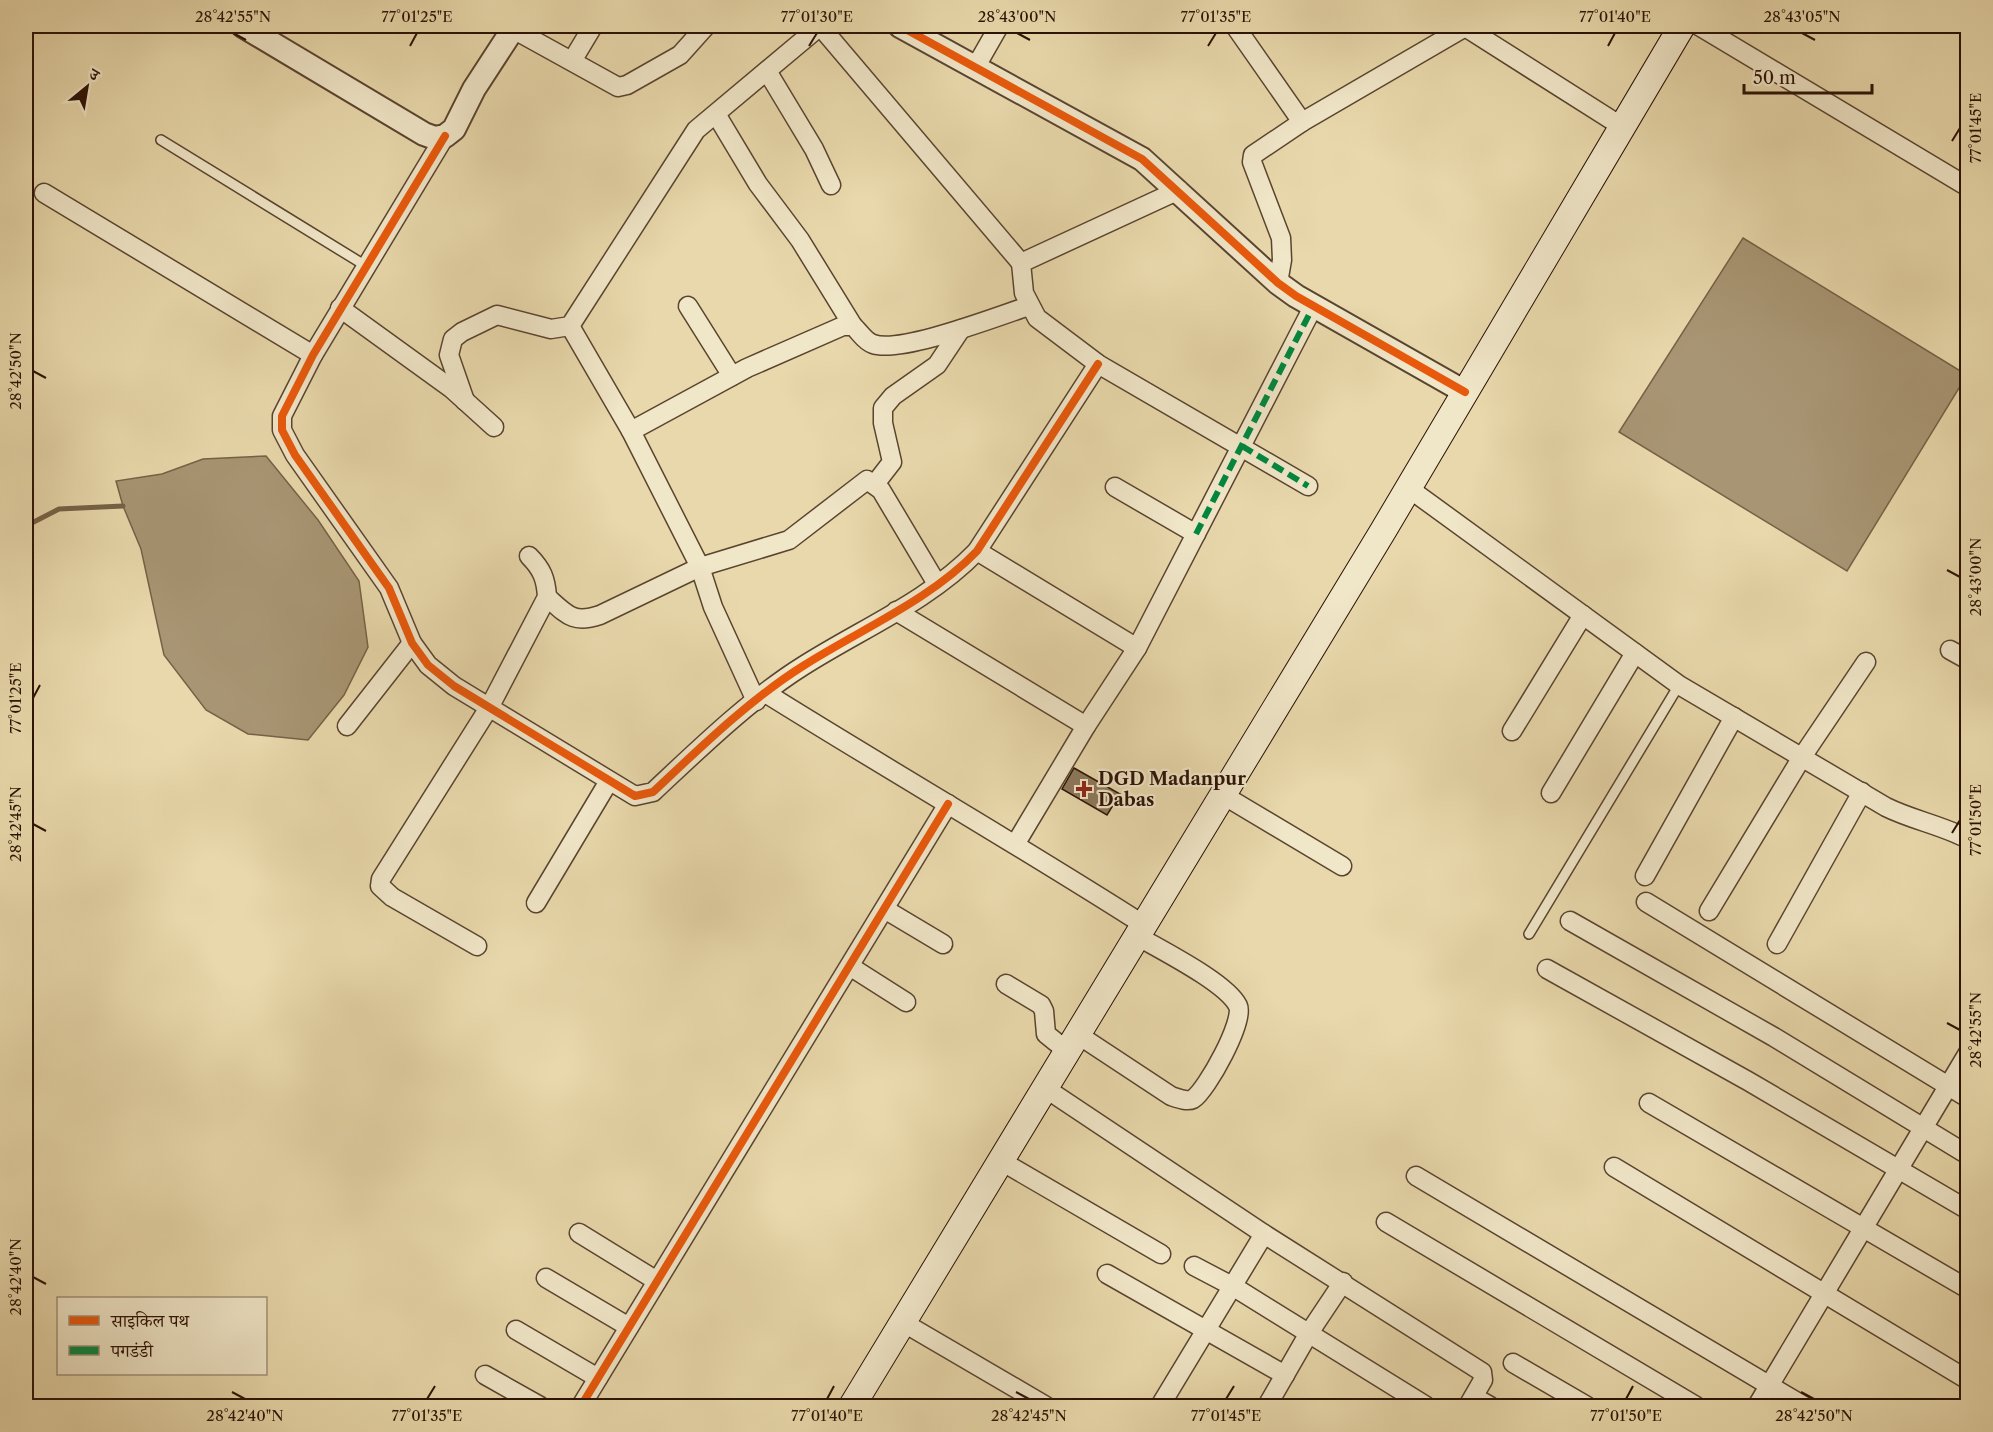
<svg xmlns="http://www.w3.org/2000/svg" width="1993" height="1432" viewBox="0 0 1993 1432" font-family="'Libre Caslon Text','Noto Serif Devanagari',serif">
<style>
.water{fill:#a89573;stroke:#766147;stroke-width:1.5}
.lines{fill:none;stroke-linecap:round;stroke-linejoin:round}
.stream{stroke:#766147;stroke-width:5}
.building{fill:#8d795c;stroke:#2b1206;stroke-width:1.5}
.service-casing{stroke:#5a442f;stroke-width:12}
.minor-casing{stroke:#5a442f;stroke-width:21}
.tertiary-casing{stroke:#5a442f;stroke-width:26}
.secondary-casing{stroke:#2b1206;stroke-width:28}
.service{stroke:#f0e6c8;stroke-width:9}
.minor{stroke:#f0e6c8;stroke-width:18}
.tertiary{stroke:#f0e6c8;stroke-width:22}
.secondary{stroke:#f0e6c8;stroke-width:26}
.quiet{stroke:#00873e;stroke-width:6;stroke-dasharray:12 6;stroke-linecap:butt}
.cycleway-casing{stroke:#f0e6c8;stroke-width:11}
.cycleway{stroke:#e8590c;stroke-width:8}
.ticks{fill:none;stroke:#2b1206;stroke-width:2}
.poi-dot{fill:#8f2418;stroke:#f0e6c8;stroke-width:2}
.labels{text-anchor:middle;stroke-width:4.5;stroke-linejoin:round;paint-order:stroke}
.poi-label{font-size:18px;font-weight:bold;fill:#2b1206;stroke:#f0e6c8;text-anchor:start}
.neatline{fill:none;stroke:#2b1206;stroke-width:2}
.ticks-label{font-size:15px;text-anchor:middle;fill:#2b1206}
</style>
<rect width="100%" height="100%" fill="#e8d8ab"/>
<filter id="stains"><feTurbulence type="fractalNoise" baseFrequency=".00333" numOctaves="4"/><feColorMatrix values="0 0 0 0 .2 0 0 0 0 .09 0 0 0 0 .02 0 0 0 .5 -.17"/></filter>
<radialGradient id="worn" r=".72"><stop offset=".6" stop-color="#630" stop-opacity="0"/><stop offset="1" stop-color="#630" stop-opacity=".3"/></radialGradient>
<g class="water">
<path d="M1743,238L1967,375L1847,571L1619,432Z"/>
<path d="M266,456L318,520L359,581L368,647L344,695L308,740L248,734L206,710L164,655L141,549L123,506L116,481L162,474L203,459Z"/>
</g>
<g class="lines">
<path class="stream" d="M26,526L59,509L123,506"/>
</g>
<path class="building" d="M1074,768L1120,794L1107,815L1062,789Z"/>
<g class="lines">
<g class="service-casing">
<g id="service">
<path d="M161,140L366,266"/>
<path d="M1529,934L1679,685"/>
</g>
</g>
<g class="minor-casing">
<g id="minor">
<path d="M820,26L1021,263"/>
<path d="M1235,26L1302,122"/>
<path d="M1699,26L1968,187"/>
<path d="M1465,27L1621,126"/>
<path d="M513,29L618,87L627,85L680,55L706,26"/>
<path d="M572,61L593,26"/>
<path d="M975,68L999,26"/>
<path d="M767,71L814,149L831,185"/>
<path d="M716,114L758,184L800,240L853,326"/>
<path d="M445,136L313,355L282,416V430L295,455L389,588L412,643L428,665L454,686L635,796L653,792C700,748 749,700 803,666C861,629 929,601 977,551L1098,364"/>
<path d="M1179,190L1021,263L1024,293L1037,318L1098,364L1308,486"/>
<path d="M44,193L313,355"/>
<path d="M1278,283L1282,260L1281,238L1252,162L1253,155L1302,122L1467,26"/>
<path d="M688,306L732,376"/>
<path d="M340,308L452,389L494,427"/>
<path d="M570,326L631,431L700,567L713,607L756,701"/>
<path d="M465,401L449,355L453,339L462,332L497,315L551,329L570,326L696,130L819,27"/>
<path d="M631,431L747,368L843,326H853C860,332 864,341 873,344C901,354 998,316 1029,306"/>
<path d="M875,484L892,462L883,423V408L893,396L937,365L961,329"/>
<path d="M1115,487L1196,534"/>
<path d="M1407,487L1679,685L1886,807C1912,820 1941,825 1968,839"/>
<path d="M977,551L1137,648"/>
<path d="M547,597C567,615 573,624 600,615L700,567L789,540L867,480L881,490L937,584"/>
<path d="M896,611L1086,726"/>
<path d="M1950,650L1968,660"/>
<path d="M767,694C892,772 1019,845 1144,925"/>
<path d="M347,726L412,643"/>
<path d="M1512,731L1583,615"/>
<path d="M1551,793L1635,653"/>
<path d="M1223,795L1342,866"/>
<path d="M1016,843L1086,726L1137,648L1313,307"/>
<path d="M1645,876L1734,717"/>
<path d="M1646,902L1968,1098"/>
<path d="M536,903L609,781"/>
<path d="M886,910L943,944"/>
<path d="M1709,911L1802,757L1866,662"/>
<path d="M1570,921L1774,1037L1968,1155"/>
<path d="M1777,944L1862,792"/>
<path d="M477,946L392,897L380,886L381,879L490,706L547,597C546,579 542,569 529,556"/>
<path d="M851,967L906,1002"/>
<path d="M1547,969L1748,1081L1968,1210"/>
<path d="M1006,984L1041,1005L1044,1011L1046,1034L1067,1051"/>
<path d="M1077,1034L1171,1096C1177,1098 1187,1102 1193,1099C1207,1090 1245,1020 1238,1006C1227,983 1161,950 1137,936"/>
<path d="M1045,1088L1264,1234L1482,1372L1483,1380L1468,1406"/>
<path d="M1649,1103L1968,1289"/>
<path d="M1001,1161L1161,1254"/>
<path d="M1614,1167L1968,1380"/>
<path d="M1416,1176L1804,1406"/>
<path d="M1386,1222L1696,1406"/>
<path d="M579,1233L657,1281"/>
<path d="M1194,1266L1234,1287L1426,1406"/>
<path d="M1107,1274L1285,1375"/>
<path d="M546,1278L629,1327"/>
<path d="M904,1323L1046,1406"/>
<path d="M516,1330L598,1378"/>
<path d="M1513,1363L1587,1406"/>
<path d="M485,1375L540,1406"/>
<path d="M1474,1397L1490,1406"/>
<path d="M581,1406L948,804"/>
<path d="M1160,1406L1264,1234"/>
<path d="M1267,1406L1309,1333L1343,1282"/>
<path d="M1757,1406L1968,1053"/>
</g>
</g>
<g class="tertiary-casing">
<g id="tertiary">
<path d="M243,26L424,134L435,138L445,136L454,129L474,89L515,26"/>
<path d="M900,26L1142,159L1278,283L1296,296L1465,392"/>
</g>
</g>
<g class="secondary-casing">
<path id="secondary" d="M852,1406L1383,531L1682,26"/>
</g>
<use href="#service" class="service"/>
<use href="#minor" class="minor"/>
<use href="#tertiary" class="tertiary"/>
<use href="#secondary" class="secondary"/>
<g class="quiet">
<path d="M1242,446L1308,486"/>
<path d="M1196,534L1313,307"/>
</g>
<g class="cycleway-casing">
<g id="cycleway">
<path d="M900,26L1142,159L1278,283L1296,296L1465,392"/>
<path d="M445,136L313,355L282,416V430L295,455L389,588L412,643L428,665L454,686L635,796L653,792C700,748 749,700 803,666C861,629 929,601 977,551L1098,364"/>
<path d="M581,1406L948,804"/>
</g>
</g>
<use href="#cycleway" class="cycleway"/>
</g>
<path class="ticks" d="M233,33L246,40M1017,33L1030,40M1802,33L1815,40M410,46L417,33M809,46L817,33M1208,46L1216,33M1608,46L1615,33M1952,141L1960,128M33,371L46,378M1947,570L1960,577M33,698L40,685M33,824L46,831M1952,833L1960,820M1947,1023L1960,1030M33,1277L46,1284M232,1392L245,1399M1016,1392L1029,1399M1801,1392L1814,1399M427,1399L435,1386M827,1399L834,1386M1226,1399L1234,1386M1626,1399L1633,1386"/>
<path class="poi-dot" d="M1081 780h6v6h6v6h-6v6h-6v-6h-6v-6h6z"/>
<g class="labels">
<g class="poi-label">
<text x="1098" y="785">DGD Madanpur<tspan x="1098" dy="21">Dabas</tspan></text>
</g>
</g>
<rect width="1993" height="1432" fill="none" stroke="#e8d8ab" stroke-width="66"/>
<rect x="57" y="1297" width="210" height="78" fill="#f0e6c8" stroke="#a1917a" stroke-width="1.5"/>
<rect x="69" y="1316" width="30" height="9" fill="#e8590c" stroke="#a1917a" stroke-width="1.5"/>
<text x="111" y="1327" font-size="18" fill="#2b1206">साइकिल पथ</text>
<rect x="69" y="1346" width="30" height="9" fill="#00873e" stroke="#a1917a" stroke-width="1.5"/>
<text x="111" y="1357" font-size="18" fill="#2b1206">पगडंडी</text>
<g transform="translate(87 87) rotate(30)" stroke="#f0e6c8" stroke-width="4.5" paint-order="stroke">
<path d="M0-4.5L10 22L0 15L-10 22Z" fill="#2b1206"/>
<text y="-9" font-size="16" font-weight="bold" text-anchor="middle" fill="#2b1206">उ</text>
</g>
<path d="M1744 84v9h128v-9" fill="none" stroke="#2b1206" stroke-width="3"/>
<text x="1753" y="84" font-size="18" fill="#2b1206" stroke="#f0e6c8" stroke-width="4.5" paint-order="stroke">50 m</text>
<rect x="33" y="33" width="1927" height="1366" class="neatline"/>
<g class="ticks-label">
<text x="233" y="22">28°42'55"N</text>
<text x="417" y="22">77°01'25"E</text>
<text x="817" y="22">77°01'30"E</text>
<text x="1017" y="22">28°43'00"N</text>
<text x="1216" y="22">77°01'35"E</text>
<text x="1615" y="22">77°01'40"E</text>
<text x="1802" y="22">28°43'05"N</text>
<text transform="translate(1976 128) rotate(-90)" y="5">77°01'45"E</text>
<text transform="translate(16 371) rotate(-90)" y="5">28°42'50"N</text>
<text transform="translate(1976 577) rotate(-90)" y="5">28°43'00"N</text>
<text transform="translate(16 698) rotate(-90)" y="5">77°01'25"E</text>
<text transform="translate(1976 820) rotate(-90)" y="5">77°01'50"E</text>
<text transform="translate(16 824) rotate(-90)" y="5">28°42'45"N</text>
<text transform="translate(1976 1030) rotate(-90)" y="5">28°42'55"N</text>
<text transform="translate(16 1277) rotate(-90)" y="5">28°42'40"N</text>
<text x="245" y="1421">28°42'40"N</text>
<text x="427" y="1421">77°01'35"E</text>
<text x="827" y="1421">77°01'40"E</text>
<text x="1029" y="1421">28°42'45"N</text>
<text x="1226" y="1421">77°01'45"E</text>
<text x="1626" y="1421">77°01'50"E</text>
<text x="1814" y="1421">28°42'50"N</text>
</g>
<rect width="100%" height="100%" filter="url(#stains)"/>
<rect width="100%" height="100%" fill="url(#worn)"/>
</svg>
